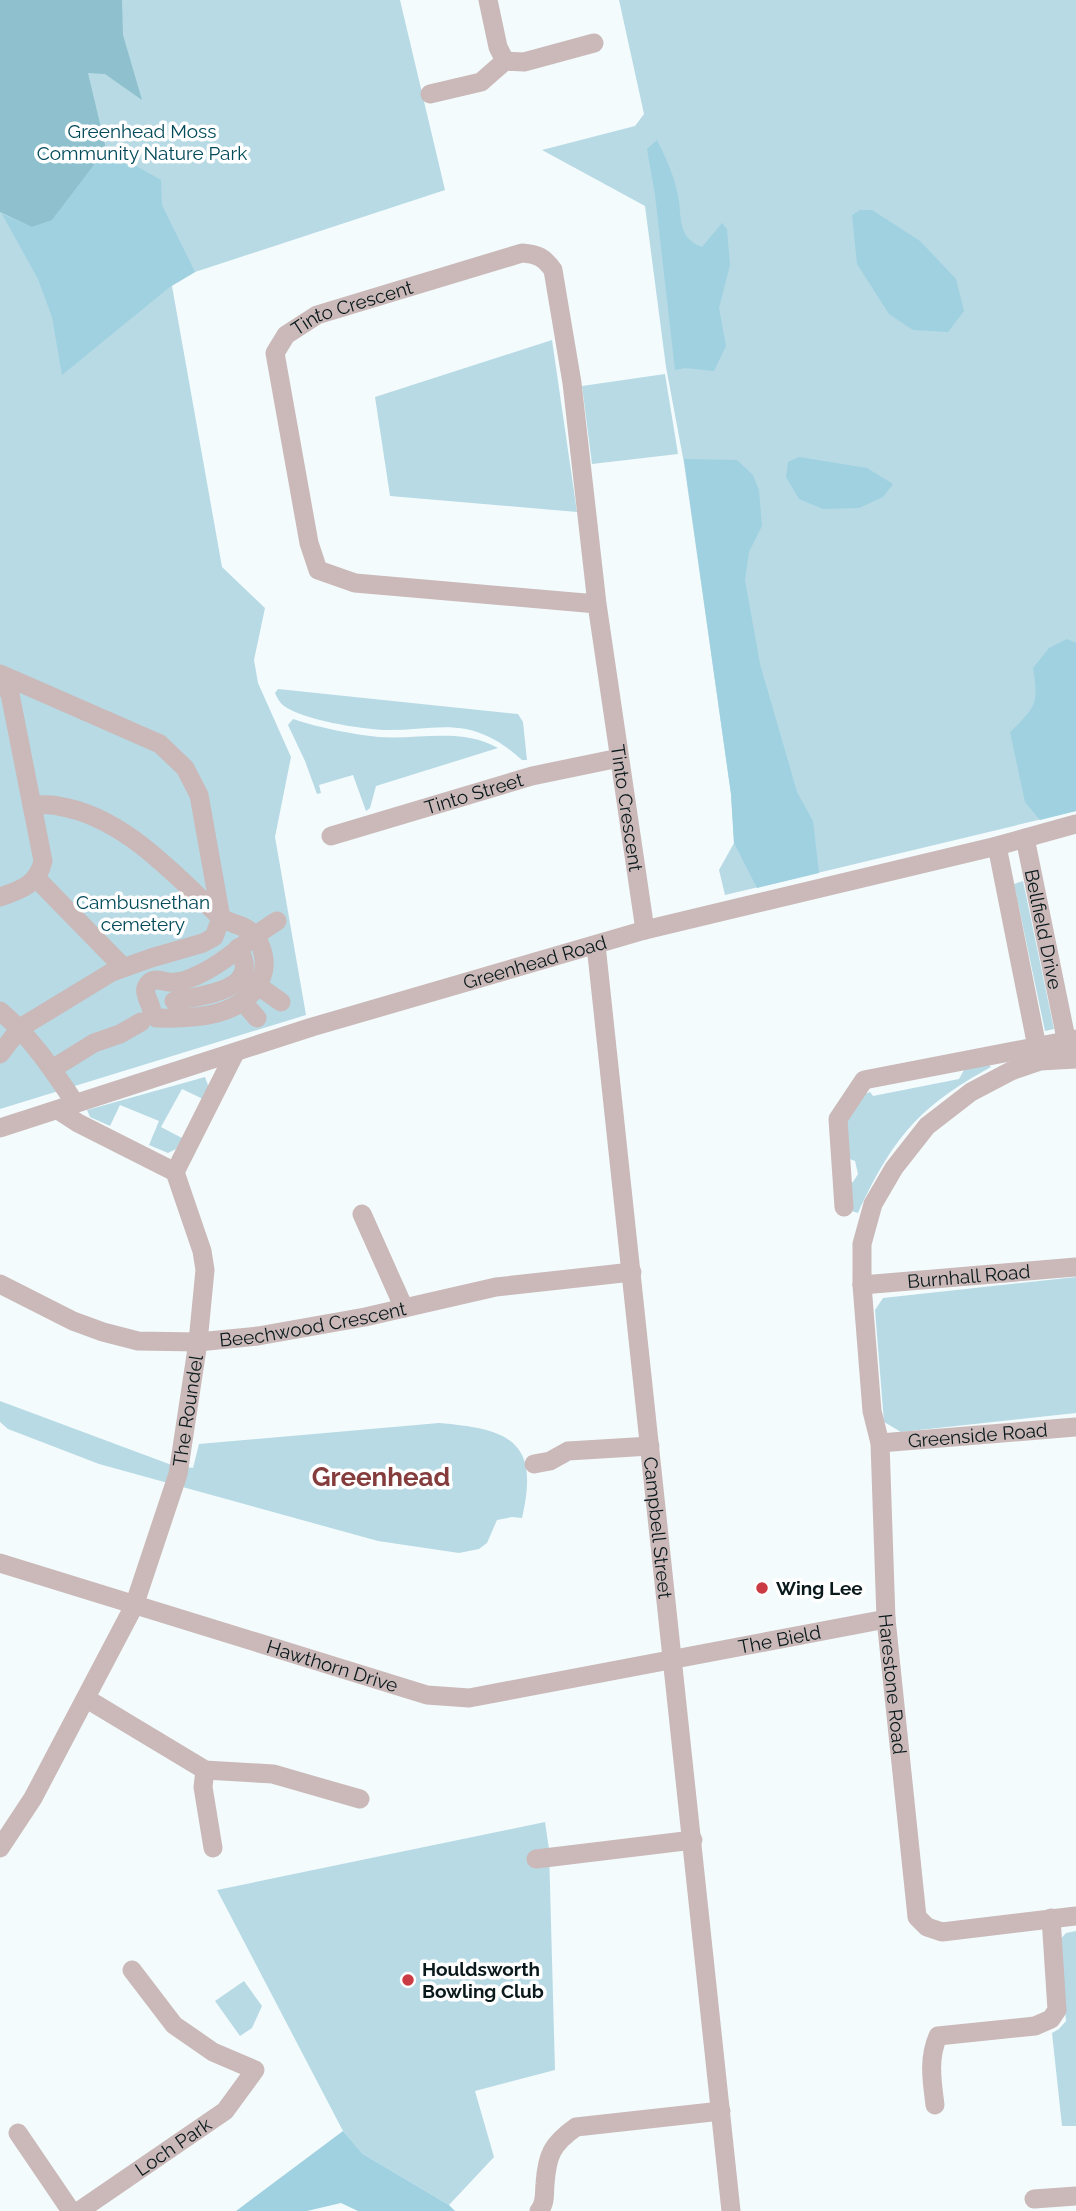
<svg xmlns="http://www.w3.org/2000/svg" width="1076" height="2211" viewBox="0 0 1076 2211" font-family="Raleway,sans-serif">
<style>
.green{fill:#b8dae5}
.forest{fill:#9fd1e0}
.water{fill:#8ec0ce}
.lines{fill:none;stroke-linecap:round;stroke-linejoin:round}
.minor{stroke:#cab9b8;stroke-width:19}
.poi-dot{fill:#cb3b43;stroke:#fff;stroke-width:2.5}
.labels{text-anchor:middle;stroke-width:7;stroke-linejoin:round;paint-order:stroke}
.park-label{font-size:19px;fill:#004a59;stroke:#fff}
.street-label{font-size:19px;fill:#0a191c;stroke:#fff}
.poi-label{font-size:19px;font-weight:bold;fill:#0a191c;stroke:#fff;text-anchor:start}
.district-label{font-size:26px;font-weight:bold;fill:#843c3c;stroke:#fff}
</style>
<rect width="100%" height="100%" fill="#f3fbfd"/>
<g class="green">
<path d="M0,0H400L445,190L195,272L172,286L222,567L265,608L254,660L258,683L291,757L275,837L306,1015L0,1109Z"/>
<path d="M619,0H1076V811L725,895L719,870L734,843L731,794L684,463L666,367L645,206L542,150L635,126L644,114Z"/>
<path d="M552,340L577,512L390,496L375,397Z"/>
<path d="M665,374L678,454L592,464L582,386Z"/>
<path d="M278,689L518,714L523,722L527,760H522C505,745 489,734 466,729C440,724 411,731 384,730C361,729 303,720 284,706C280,703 277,698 275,693Z"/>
<path d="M293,719C320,728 350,734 379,737C418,740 462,727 498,748L376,786L370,808L366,811L353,775L319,785L321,793L317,794L305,761L288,725Z"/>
<path d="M1023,881L1054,1029L1045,1031L1014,884Z"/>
<path d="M988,1064L991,1067C918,1107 893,1138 858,1213L851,1211L847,1183L853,1182L858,1174L855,1161L847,1158L843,1119L860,1096L870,1092L873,1096L959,1079L964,1070Z"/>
<path d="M205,1077L209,1088L203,1099L182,1089L161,1127L182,1138L176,1149L168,1153L149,1145L159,1121L120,1105L110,1126L90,1117L87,1110Z"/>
<path d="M1076,1277V1413L901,1432L884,1422L875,1310L883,1298Z"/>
<path d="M0,1401L169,1464L193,1468L199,1444L439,1423C510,1429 540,1441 522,1518L512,1517L497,1520L487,1543L479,1549L459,1553L378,1541L99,1464L8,1429L0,1422Z"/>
<path d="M545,1822L549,1849L555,2070L475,2091L494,2157L449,2205L363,2154L343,2131L217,1890Z"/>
<path d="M1076,1931V2126H1062L1052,2033L1059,2029L1066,2021L1059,1941L1066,1933Z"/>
<path d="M244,1981L262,2006L252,2028L240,2036L215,2001Z"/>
</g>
<g class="forest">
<path d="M657,140C665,156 673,173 677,191C683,214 675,237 702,247L722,223L727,229L730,265L719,308L726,346L714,371L685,368L675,370L655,195L647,149Z"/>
<path d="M106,149L161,180L162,205L195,272L171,286L62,375L52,317L38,279L2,214L32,227L52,220Z"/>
<path d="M860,210H872L920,241L956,279L964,311L948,332L913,330L889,314L857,264L852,215Z"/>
<path d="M799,457L867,468L893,484L883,497L859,508L823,509L799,499L786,477L788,462Z"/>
<path d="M684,459L737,460L753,475L759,490L762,526L749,552L745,580L760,664L797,792L813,821L819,873L757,888L734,843L731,794Z"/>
<path d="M1067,639L1076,643V811L1040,820L1025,802L1010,732C1036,707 1039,704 1033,668L1049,648Z"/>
<path d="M343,2131L363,2154L449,2205L455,2211H358L341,2203L307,2211H236Z"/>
</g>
<path class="water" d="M0,0H122L123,35L142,100L105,74L88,73L106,149L52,220L32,227L0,212Z"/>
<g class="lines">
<g class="minor">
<path d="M488,0L498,47L505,61"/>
<path d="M430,94L481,82L505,61L524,62L594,43"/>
<path id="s1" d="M597,604L355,583L318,570L309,543L275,353L286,335L317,315L522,253C537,254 544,257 553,270L572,383L597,604L645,930"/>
<path d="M0,674L160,744L185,768L199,795L221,918L214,937L203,943L151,958L112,972L20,1028L0,1054"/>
<path d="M0,678L10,694L43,861C38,884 21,890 0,897"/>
<path d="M32,805C40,805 50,804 58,806C123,816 174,874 219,916C229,925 245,923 255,936C263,947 267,963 262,976C246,1018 193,1019 156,1018"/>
<path id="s2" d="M331,836L532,776L619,758"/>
<path id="s3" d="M1025,838L1069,1053"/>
<path d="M997,846L1039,1057"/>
<path d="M36,878L123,967"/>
<path id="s4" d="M596,945L731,2211"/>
<path d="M257,985L281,1002"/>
<path d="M174,1001C199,996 265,991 238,948"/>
<path d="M243,1002L257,1018"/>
<path d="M0,1011C31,1037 52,1069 75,1103"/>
<path d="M152,1013C152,1003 140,992 149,983C156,976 167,984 175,982C180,982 186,980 191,978C224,965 247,939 277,921"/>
<path id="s5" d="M1076,1059L1040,1061L1011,1071L971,1092L927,1126L894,1168L873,1204L862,1244V1285L872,1411L880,1443L886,1619L917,1917L927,1927L942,1932L1076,1916"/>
<path d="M52,1069L94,1043L120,1034L141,1022"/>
<path d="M58,1110L78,1123L175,1172L235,1053"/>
<path id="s6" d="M0,1128L312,1027L645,930L997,846L1076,824"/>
<path d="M844,1207L838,1119L864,1080L1076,1039"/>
<path d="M362,1214L404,1308"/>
<path id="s7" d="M0,1284L73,1321L103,1332L138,1341L198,1342L258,1336L365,1317L496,1287L632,1272"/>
<path id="s8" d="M862,1285L1076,1267"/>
<path id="s9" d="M880,1443L1076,1427"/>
<path d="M534,1464L550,1461L568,1451L650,1446"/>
<path id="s10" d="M0,1563L427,1695L469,1698L886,1619"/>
<path d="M87,1699L205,1770L273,1774L360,1799"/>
<path d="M205,1770L203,1787L213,1848"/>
<path id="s11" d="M0,1848L33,1798L134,1606L178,1474L198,1342L205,1270L202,1251L175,1172"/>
<path d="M536,1859L693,1840"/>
<path d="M935,2105C932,2081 928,2059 938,2036L1035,2026L1051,2019L1057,2010L1051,1918"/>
<path d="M18,2133L71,2211"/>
<path d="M1034,2199L1076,2196"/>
<path id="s12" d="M79,2211L225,2111L255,2070L213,2052L174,2025L132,1970"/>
<path d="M539,2211C546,2203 544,2194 545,2184C547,2155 552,2144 576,2127L721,2111"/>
</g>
</g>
<g class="poi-dot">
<circle cx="762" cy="1588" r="7"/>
<circle cx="408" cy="1980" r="7"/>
</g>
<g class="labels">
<g class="park-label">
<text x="142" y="138">Greenhead Moss<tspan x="142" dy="22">Community Nature Park</tspan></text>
<text x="143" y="909">Cambusnethan<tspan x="143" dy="22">cemetery</tspan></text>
</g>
<g class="street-label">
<text dy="7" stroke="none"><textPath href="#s1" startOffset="597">Tinto Crescent</textPath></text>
<text dy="7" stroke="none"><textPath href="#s2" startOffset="149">Tinto Street</textPath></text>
<text dy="7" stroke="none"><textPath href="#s1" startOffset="1356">Tinto Crescent</textPath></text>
<text dy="7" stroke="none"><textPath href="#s3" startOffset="93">Bellfield Drive</textPath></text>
<text dy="7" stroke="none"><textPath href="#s6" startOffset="560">Greenhead Road</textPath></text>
<text dy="7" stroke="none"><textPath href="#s8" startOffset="107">Burnhall Road</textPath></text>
<text dy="7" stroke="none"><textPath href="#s7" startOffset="326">Beechwood Crescent</textPath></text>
<text dy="7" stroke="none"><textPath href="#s11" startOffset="480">The Roundel</textPath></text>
<text dy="7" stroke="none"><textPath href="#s9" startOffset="98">Greenside Road</textPath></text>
<text dy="7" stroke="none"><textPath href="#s4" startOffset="586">Campbell Street</textPath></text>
<text dy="7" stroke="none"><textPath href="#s10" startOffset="805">The Bield</textPath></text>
<text dy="7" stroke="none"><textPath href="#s10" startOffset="348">Hawthorn Drive</textPath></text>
<text dy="7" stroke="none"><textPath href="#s5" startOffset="746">Harestone Road</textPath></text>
<text dy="7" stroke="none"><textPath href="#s12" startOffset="114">Loch Park</textPath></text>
</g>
<g class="poi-label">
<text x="776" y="1595">Wing Lee</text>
<text x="422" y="1976">Houldsworth<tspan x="422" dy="22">Bowling Club</tspan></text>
</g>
<g class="district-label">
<text x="381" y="1486">Greenhead</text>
</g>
</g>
</svg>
